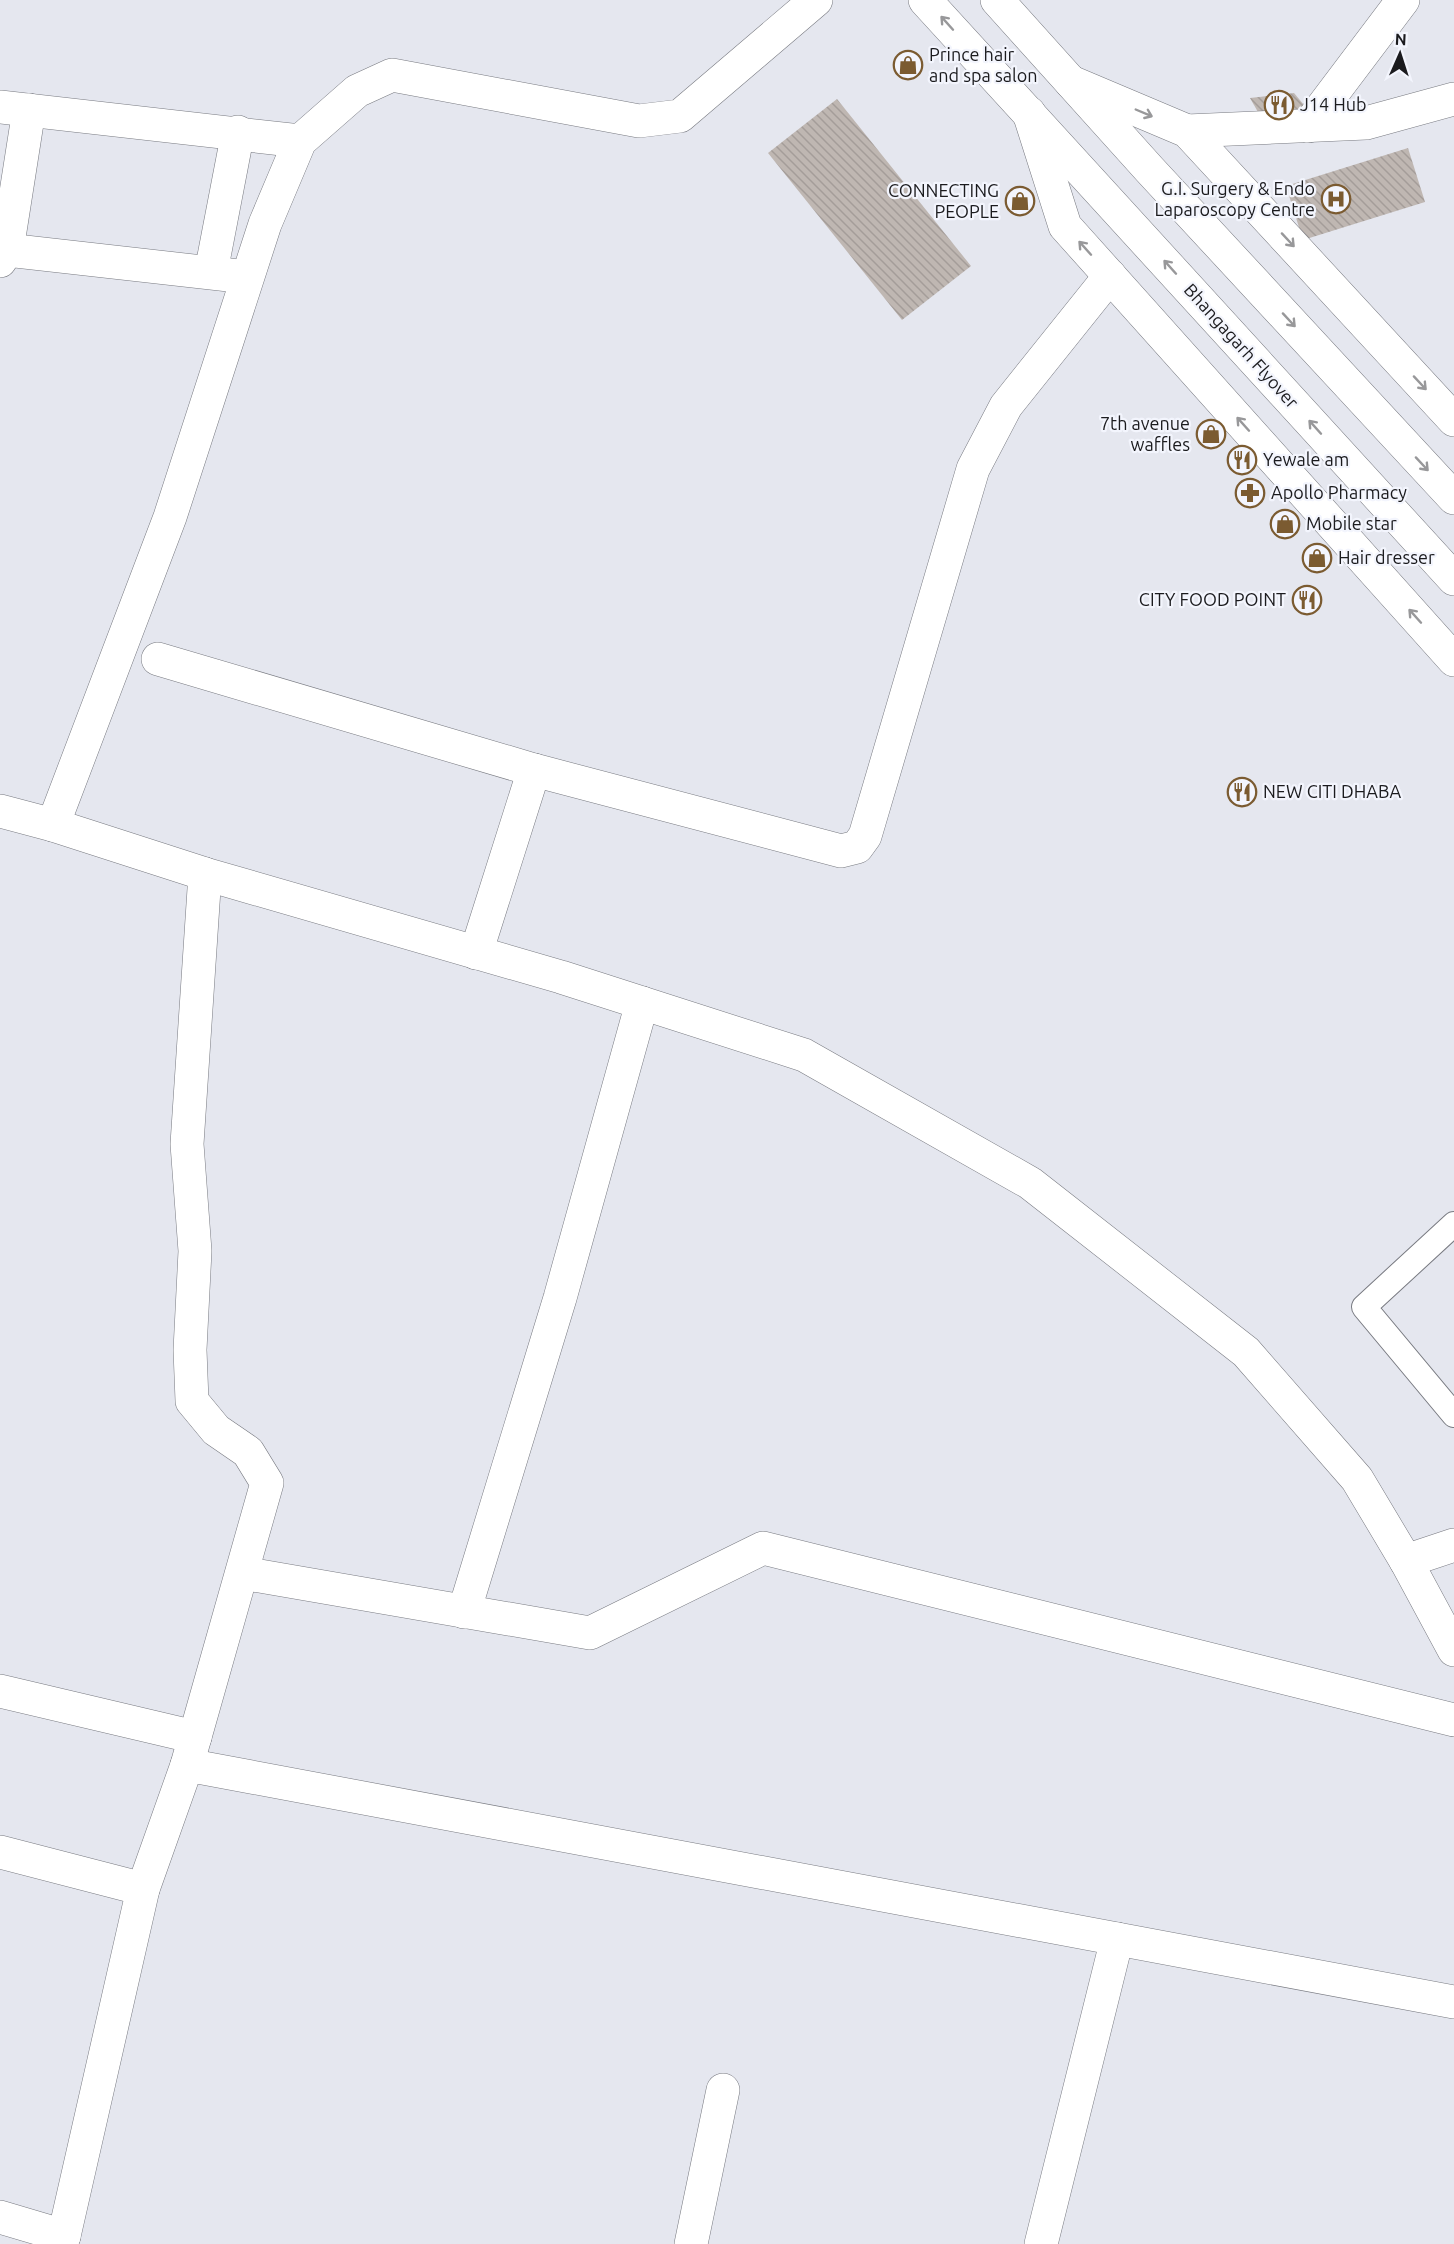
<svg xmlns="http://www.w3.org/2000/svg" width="1454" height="2244" viewBox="0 0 1454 2244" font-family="Ubuntu,sans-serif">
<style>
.building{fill:url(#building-back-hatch)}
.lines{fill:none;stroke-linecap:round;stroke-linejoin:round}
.lane-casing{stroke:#787a81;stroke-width:26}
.street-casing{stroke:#787a81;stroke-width:34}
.secondary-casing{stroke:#787a81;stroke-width:34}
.primary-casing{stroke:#787a81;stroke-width:34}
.lane{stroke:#fff;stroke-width:24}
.street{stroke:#fff;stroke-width:33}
.secondary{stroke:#fff;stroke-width:33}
.primary{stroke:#fff;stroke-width:33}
.oneway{stroke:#98989a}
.labels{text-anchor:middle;stroke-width:4.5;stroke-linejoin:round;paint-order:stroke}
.poi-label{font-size:18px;fill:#1b1b1e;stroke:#f3f5fd;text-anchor:start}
.street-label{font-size:18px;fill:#1b1b1e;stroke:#f3f5fd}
</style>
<defs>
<pattern id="building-back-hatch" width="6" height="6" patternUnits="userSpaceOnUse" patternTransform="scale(1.5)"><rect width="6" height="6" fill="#bfb7b2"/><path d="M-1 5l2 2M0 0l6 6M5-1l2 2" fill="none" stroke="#a49d99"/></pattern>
</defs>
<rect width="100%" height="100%" fill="#e5e7ef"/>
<g class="building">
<path d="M1294,93L1309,111L1267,128L1250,98Z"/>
<path d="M837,99L971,266L902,320L768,153Z"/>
<path d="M1408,148L1425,202L1303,240L1286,186Z"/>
</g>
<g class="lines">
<g class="lane-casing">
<path id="lane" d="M1454,1224L1364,1307L1454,1415"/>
</g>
<g class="street-casing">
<g id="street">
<path d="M0,107L300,141"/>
<path d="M1308,126L1403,0"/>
<path d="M1187,131L1366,123L1454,99"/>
<path d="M7,250L29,110"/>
<path d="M0,261L7,250L247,277"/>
<path d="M211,272L238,132"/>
<path d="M158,659L534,770L841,851L857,847L865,836L973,469L1006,406L1110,276"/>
<path d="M0,811L53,825L205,874L561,977L804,1055L1030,1183L1246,1352L1357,1479L1406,1561L1454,1650"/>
<path d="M53,825L170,517L265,224L300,141L357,91L392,75L639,121L680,116L816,0"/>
<path d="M476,953L534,770"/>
<path d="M1406,1561L1454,1545"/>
<path d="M242,1573L590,1633L763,1548L1454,1720"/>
<path d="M464,1612L560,1298L642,1003"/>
<path d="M0,1691L195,1737"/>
<path d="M187,1765L267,1483L248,1452L216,1430L192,1401L190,1350L195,1251L187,1144L205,874"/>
<path d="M0,1852L143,1889L187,1765L1454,2002"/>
<path d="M0,2217L64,2236L61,2244"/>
<path d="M64,2236L143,1889"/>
<path d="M691,2244L723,2090"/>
<path d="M1041,2244L1117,1939"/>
</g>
</g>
<g class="secondary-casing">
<g id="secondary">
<path d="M1071,82L1187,131L1454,420"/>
<path d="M1029,113L1065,226L1454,660"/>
</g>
</g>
<g class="primary-casing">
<g id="primary">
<path d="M925,0L1454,579"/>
<path d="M997,0L1150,170L1454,498"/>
</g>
</g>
<use href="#lane" class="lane"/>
<use href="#street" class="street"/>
<use href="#secondary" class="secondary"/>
<use href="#primary" class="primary"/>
</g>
<defs><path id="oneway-shaft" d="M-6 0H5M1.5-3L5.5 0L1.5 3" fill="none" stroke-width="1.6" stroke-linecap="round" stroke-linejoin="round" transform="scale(1.5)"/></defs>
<g class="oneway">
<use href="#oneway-shaft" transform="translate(947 23) rotate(-132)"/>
<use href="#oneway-shaft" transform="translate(1144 113) rotate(23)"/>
<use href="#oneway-shaft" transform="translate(1288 240) rotate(47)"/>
<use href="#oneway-shaft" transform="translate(1085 248) rotate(-132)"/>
<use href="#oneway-shaft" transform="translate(1170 267) rotate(-132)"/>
<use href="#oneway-shaft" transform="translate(1289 320) rotate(47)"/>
<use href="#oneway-shaft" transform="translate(1420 383) rotate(47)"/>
<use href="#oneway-shaft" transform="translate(1243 424) rotate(-132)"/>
<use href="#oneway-shaft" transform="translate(1315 427) rotate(-132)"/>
<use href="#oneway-shaft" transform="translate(1422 464) rotate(47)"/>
<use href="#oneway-shaft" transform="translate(1415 616) rotate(-132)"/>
</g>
<defs>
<g id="shop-ring" transform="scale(1.5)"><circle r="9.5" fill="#f3f5fd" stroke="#7b5b31" stroke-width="1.5"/><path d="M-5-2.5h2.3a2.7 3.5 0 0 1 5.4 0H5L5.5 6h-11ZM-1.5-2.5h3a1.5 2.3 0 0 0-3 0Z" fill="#7b5b31"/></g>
<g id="restaurant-ring" transform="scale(1.5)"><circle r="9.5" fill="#f3f5fd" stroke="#7b5b31" stroke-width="1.5"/><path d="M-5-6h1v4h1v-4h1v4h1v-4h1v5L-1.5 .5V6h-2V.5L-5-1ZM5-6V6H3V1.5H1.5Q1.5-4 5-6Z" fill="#7b5b31"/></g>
<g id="hospital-ring" transform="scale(1.5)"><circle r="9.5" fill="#f3f5fd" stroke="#7b5b31" stroke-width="1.5"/><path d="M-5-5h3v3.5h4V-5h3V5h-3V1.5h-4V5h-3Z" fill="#7b5b31"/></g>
<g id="pharmacy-ring" transform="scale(1.5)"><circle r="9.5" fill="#f3f5fd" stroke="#7b5b31" stroke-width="1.5"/><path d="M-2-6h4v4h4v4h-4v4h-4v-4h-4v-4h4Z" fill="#7b5b31"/></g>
</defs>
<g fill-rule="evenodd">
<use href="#shop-ring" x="908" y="65"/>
<use href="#restaurant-ring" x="1279" y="105"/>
<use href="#hospital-ring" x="1336" y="199"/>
<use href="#shop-ring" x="1020" y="201"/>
<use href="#shop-ring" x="1211" y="434"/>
<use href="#restaurant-ring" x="1242" y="460"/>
<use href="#pharmacy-ring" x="1250" y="493"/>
<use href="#shop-ring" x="1285" y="524"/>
<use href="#shop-ring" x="1317" y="558"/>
<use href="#restaurant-ring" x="1307" y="600"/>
<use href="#restaurant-ring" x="1242" y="792"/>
</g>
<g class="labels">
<g class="poi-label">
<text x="929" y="61">Prince hair<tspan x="929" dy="21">and spa salon</tspan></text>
<text x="1300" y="111">J14 Hub</text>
<text x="1315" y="195" text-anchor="end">G.I. Surgery &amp; Endo<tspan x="1315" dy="21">Laparoscopy Centre</tspan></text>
<text x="999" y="197" text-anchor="end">CONNECTING<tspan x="999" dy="21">PEOPLE</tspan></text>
<text x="1190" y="430" text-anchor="end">7th avenue<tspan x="1190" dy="21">waffles</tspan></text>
<text x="1263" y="466">Yewale am</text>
<text x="1271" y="499">Apollo Pharmacy</text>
<text x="1306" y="530">Mobile star</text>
<text x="1338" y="564">Hair dresser</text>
<text x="1286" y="606" text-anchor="end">CITY FOOD POINT</text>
<text x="1263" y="798">NEW CITI DHABA</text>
</g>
<g class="street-label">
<text transform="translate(1241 346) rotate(48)" y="6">Bhangagarh Flyover</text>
</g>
</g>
<g transform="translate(1400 54) rotate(3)" stroke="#f3f5fd" stroke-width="4.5" paint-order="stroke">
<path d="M0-4.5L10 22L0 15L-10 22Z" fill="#1b1b1e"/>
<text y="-9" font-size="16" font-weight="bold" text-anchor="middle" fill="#1b1b1e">N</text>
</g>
</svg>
